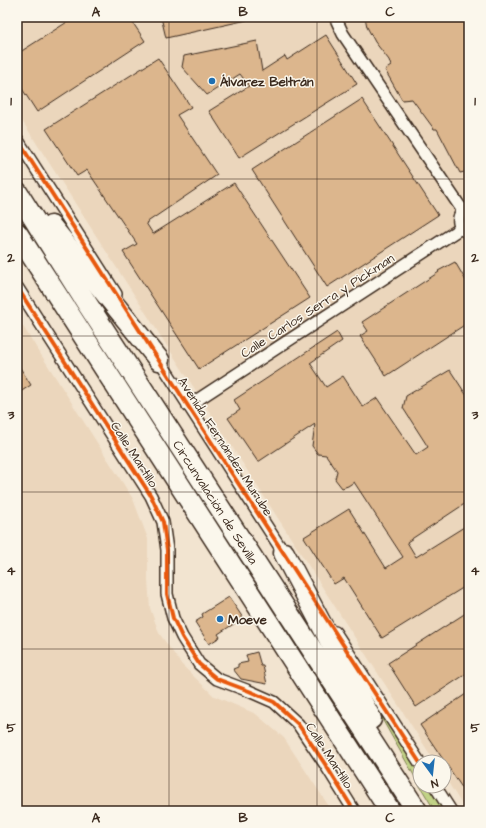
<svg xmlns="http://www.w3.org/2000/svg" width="486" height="828" viewBox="0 0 486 828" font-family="'Architects Daughter',sans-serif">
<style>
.built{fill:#ebd6bc}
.green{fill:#c1d286;stroke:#7e7e52}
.building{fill:#dcb68d;stroke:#3b2a1e}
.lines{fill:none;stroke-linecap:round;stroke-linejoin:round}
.minor-casing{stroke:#3b2a1e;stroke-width:14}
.motorway-casing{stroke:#3b2a1e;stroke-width:23}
.minor{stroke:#fbf7ec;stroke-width:11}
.motorway{stroke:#fbf7ec;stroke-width:20}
.cycleway-casing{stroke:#fbf7ec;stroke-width:6}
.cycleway{stroke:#e8590c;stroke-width:4}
.grid{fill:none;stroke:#3b2a1e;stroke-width:1;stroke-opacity:0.55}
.poi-dot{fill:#1f6fb2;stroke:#fbf7ec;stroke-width:1.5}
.labels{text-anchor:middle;stroke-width:3;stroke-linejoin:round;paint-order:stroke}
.poi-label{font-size:13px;font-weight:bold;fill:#3b2a1e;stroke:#fbf7ec;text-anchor:start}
.street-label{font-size:13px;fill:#3b2a1e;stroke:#fbf7ec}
.neatline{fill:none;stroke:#3b2a1e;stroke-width:1.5}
.grid-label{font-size:13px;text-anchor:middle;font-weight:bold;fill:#3b2a1e}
</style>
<rect width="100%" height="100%" fill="#f2e4d0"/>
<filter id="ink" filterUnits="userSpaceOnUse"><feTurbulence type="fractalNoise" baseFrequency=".025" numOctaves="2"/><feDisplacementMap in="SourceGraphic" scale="8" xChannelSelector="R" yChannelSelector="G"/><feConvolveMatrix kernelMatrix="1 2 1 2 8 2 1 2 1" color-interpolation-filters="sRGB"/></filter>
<g filter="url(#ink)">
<g class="built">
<path d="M17,17H469V811H466L444,776V762H435L17,113Z"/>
<path d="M17,317L133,499L148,539V580L150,608L159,633L182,665L214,696L256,714L284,738L332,811H17Z"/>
</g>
<g class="green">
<path d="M365,689L420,774V786Z"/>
<path d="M420,786H428L444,811H435Z"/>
</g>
<g class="building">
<path d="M75,17H129L145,41L37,112L17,81V54Z"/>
<path d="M161,17H246L247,20L166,38Z"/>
<path d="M365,17H469V171L460,173L437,129H434L412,99L402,100L385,70L391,66L389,60L375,42L367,27Z"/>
<path d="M326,35L357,84L239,158L209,111L249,86L240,74L207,95L182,67L184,56L257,41L262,71L285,56L287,60Z"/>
<path d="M158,58L191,107L177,115L217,175L146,223L153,234L234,183L310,298L199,369L123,252L137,244L87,170L77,176L46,129Z"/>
<path d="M362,99L438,215L327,287L252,170Z"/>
<path d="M455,262L469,286V322L386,376L360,336L368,331L362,322L439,272L438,271Z"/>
<path d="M337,332L342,341L310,363L326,387L343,376L363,407L377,398L416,455L428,447L403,408L406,396L450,370L469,399V501L407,542L416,557L464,527L469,535V584L382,638L344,578L334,584L304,537L349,509L386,568L403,557L354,482L348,486L342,488L335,479L337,471L326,455L318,454L312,446L315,424L258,462L228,418L240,410L234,400Z"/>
<path d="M17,363L31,385L17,394Z"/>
<path d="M229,597L243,618L218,634L220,637L209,644L195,622L203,617L202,614Z"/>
<path d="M469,611V672L416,707L388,663Z"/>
<path d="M257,652L261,666H263L267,684L241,679L233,669L238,667V664L248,662L246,655Z"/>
<path d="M469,692V798L420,725Z"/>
</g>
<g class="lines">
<g class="minor-casing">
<g id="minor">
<path d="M335,17L343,34L463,211"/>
<path d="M17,139L116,294"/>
<path d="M468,208C455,214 456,228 469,233"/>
<path d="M17,287L151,496L163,522L167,550V594L173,618L182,637L199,664L217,679L249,691L274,702L298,724L325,764L353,809L354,811"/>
<path d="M156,355L287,558"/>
<path d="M188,406L461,228"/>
<path d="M335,632L420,763"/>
<path d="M435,786L451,811"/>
</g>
</g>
<g class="motorway-casing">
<g id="motorway">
<path d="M17,192L86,302L417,811"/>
<path d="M51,226L159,360"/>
<path d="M17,233L390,811"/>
<path d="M284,553L371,719"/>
</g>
</g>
<use href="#minor" class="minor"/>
<use href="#motorway" class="motorway"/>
<g class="cycleway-casing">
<g id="cycleway">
<path d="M17,139L188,406L420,763"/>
<path d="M17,287L151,496L163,522L167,550V594L173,618L182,637L199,664L217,679L249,691L274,702L298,724L325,764L353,809L354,811"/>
</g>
</g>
<use href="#cycleway" class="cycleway"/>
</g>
</g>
<path class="grid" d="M169,17V811M317,17V811M17,179H469M17,336H469M17,492H469M17,649H469"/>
<g class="poi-dot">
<circle cx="212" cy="81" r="4"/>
<circle cx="220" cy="619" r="4"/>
</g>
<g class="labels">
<g class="poi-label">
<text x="220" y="86">Álvarez Beltrán</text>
<text x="228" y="624">Moeve</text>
</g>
<g class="street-label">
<text transform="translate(317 305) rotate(-33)" y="5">Calle Carlos Serra y Pickman</text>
<text transform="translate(226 446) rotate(57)" y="5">Avenida Fernández Murube</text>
<text transform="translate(135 454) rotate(57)" y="5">Calle Martillo</text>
<text transform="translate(216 502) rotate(57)" y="5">Circunvalación de Sevilla</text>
<text transform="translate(330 755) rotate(57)" y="5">Calle Martillo</text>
</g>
</g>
<rect width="486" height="828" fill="none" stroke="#fbf7ec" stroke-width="44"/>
<g transform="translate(432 774) rotate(165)"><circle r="19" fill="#fbf7ec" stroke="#aea59a"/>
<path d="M0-3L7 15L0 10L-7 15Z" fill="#1f6fb2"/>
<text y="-6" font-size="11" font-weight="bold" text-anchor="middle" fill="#3b2a1e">N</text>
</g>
<rect x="22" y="22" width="442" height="784" class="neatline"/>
<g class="grid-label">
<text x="96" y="16">A</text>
<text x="243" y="16">B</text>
<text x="390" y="16">C</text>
<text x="11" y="105">1</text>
<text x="475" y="105">1</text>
<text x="11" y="262">2</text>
<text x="475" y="262">2</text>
<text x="11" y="419">3</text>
<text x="475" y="419">3</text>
<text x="11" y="575">4</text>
<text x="475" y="575">4</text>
<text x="11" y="732">5</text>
<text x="475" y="732">5</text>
<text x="96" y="822">A</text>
<text x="243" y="822">B</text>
<text x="390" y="822">C</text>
</g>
</svg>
